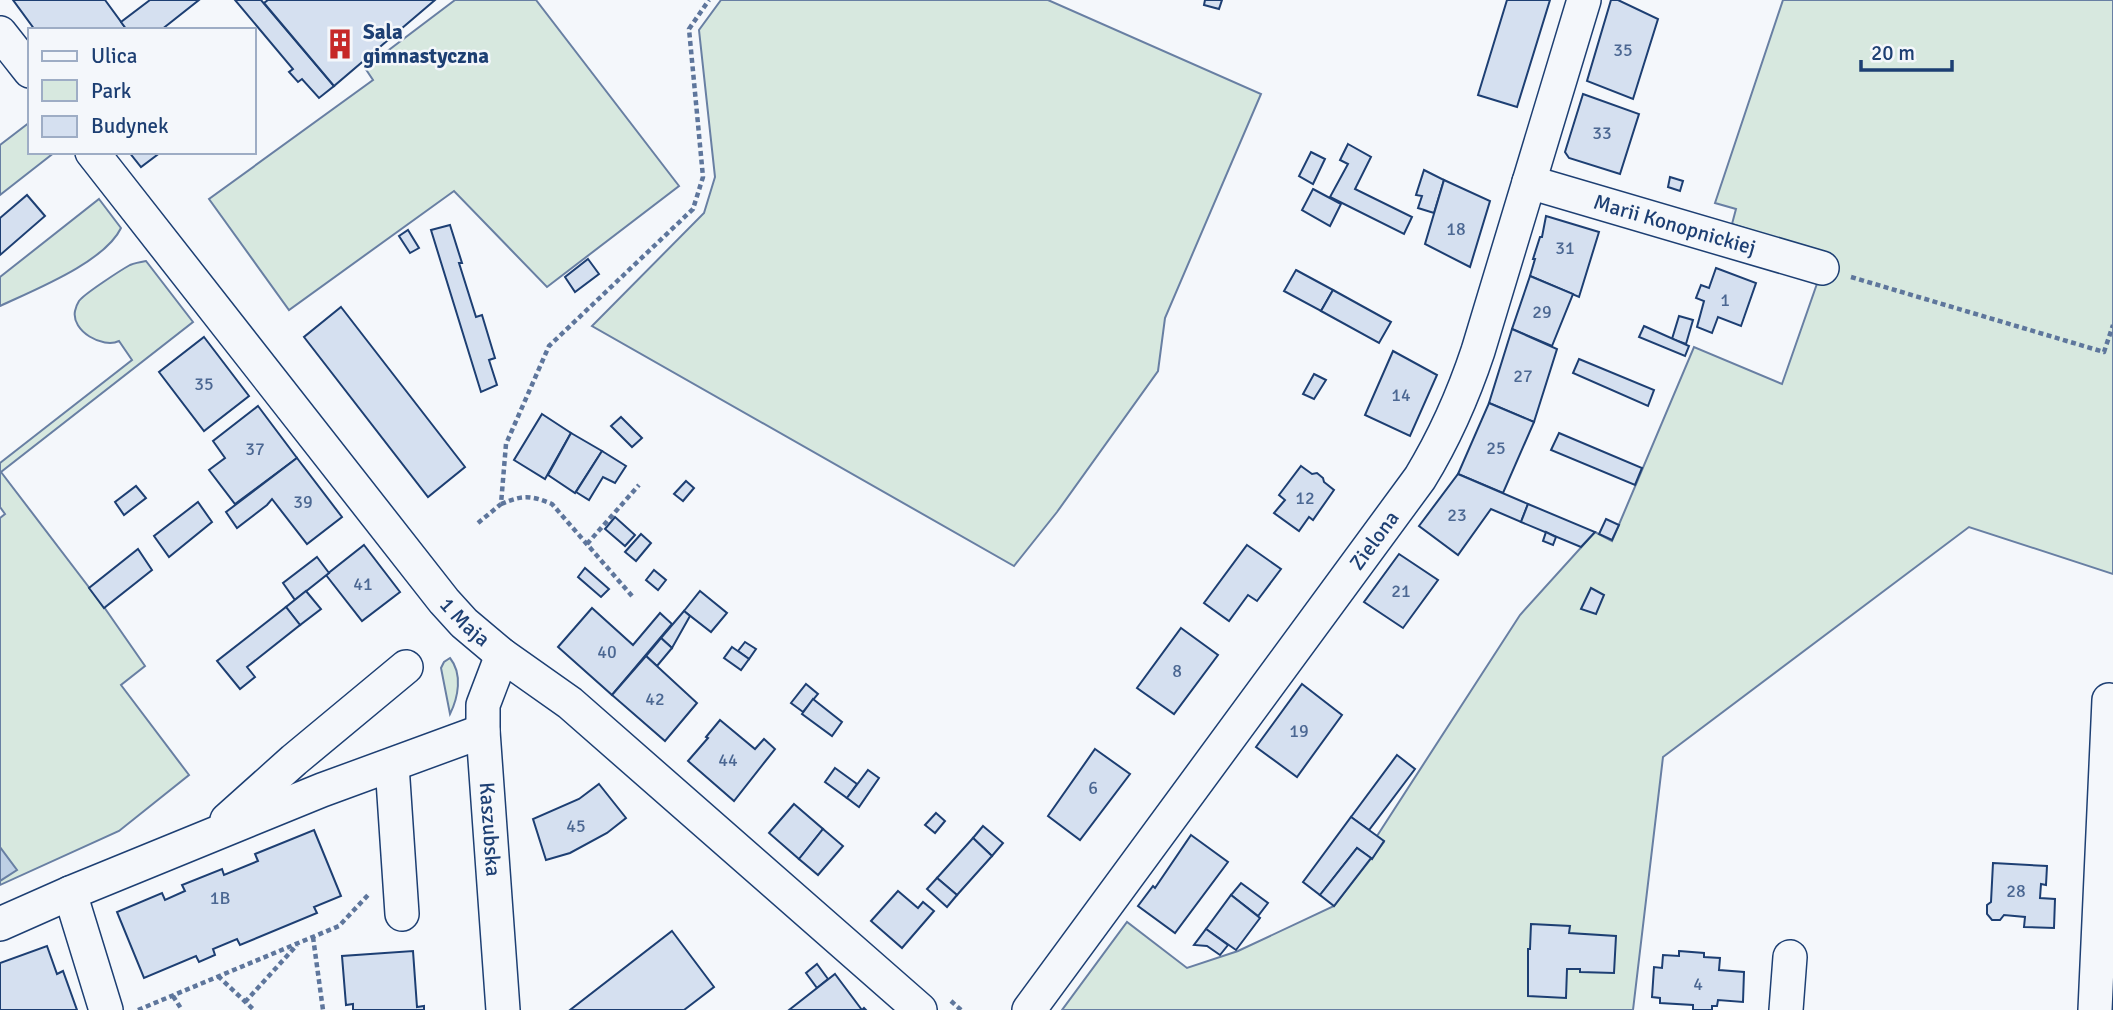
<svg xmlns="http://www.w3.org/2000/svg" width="2113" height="1010" viewBox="0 0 2113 1010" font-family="Signika,sans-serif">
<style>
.green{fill:#d7e8df;stroke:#687fa3;stroke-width:2}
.water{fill:#bed0e5;stroke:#687fa3;stroke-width:2}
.building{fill:#d5e0f0;stroke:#1d3f73;stroke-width:2}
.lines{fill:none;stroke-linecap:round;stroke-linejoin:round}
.minor-casing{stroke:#1d3f73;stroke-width:36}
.path{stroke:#5e769c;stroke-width:4.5;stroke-dasharray:5 3.5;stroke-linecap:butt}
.minor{stroke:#f4f7fb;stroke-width:33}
.labels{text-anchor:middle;stroke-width:5;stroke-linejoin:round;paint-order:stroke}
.number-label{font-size:18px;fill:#4b6792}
.poi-label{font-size:21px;font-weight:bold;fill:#1d3f73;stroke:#f4f7fb;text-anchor:start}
.street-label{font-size:21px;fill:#1d3f73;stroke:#f4f7fb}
</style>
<rect width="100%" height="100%" fill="#f4f7fb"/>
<g class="green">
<path d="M455,0H536L679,186L547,287L454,191L289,310L209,199L373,80L365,68Z"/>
<path d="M721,0H1048L1261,94L1165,318L1158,371L1057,512L1014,566L592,326L704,213L715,177L699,30Z"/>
<path d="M1783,0H2113V574L1969,527L1663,757L1633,1010H1062L1127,922L1187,968L1238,951L1334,906L1384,842L1377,836L1520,615L1595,532L1612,541L1694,347L1782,384L1820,275L1825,254L1732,224L1736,209L1715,203Z"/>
<path d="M30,122V152H55L0,195V145Z"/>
<path d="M99,199L121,228C105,262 34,290 0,306V277Z"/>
<path d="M146,261L193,322L1,472L104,607L145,666L121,685L189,775L119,831L0,885V518L5,514L0,507V463L132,360L119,341C103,349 71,331 75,311C76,307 77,304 79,301C84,294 121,270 130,265C135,263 140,262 146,261Z"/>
<path d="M450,658C463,674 458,698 450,714L441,668L444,662Z"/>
</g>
<path class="water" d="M0,847L17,870L0,881Z"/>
<g class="building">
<path d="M13,0H105L127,30H35Z"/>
<path d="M150,0H199L161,30H127L121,22Z"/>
<path d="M235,0H261L334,86L319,98L302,79L298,82L289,72L293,69Z"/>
<path d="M268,0H435L334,86L264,3Z"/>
<path d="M1205,0H1222L1219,9L1204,5Z"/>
<path d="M1507,0H1550L1517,107L1478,95Z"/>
<path d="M1611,0H1618L1658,19L1633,99L1587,81Z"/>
<path d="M1583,94L1639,114L1620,174L1569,158L1565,152Z"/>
<path d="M1348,144L1371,157L1355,189L1412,217L1404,234L1330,197L1348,164L1340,160Z"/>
<path d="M129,152H161L141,167Z"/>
<path d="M1311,152L1325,159L1313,184L1299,176Z"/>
<path d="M1424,170L1444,180L1434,213L1418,208L1422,196L1416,195Z"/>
<path d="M1670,177L1683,181L1680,191L1668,187Z"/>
<path d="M1444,180L1490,201L1470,267L1425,244Z"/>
<path d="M1313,189L1341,204L1330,226L1302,210Z"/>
<path d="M27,195L45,216L0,255V218Z"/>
<path d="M1546,216L1599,232L1579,297L1530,276L1535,259H1533L1540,237H1542Z"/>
<path d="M450,225L462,263H459L476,317L482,315L495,358L489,360L497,385L481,392L431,230Z"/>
<path d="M408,230L419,248L410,253L399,236Z"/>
<path d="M588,259L599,274L575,292L565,277Z"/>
<path d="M1716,268L1756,283L1741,326L1718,317L1712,333L1697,327L1704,301L1696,298L1701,285L1709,288Z"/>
<path d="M1296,270L1333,290L1321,311L1284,291Z"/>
<path d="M1530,276L1573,294L1552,346L1512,329Z"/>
<path d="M1333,290L1391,322L1379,343L1321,311Z"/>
<path d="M341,307L465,467L428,497L304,337Z"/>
<path d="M1679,316L1693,320L1686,344L1672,339Z"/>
<path d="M1644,326L1689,346L1685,356L1639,337Z"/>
<path d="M1512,329L1557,349L1534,422L1489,403Z"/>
<path d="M204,337L249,396L204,431L159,372Z"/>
<path d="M1393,351L1437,375L1410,436L1365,415Z"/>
<path d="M1579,359L1654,390L1648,406L1573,373Z"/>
<path d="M1314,374L1326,380L1314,399L1303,394Z"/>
<path d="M1489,403L1534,422L1503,493L1458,474Z"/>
<path d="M258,406L297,458L235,504L209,470L225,458L213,441Z"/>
<path d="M542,414L571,433L545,479L514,460Z"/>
<path d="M621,417L642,438L632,447L611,426Z"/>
<path d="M571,433L602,451L575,493L548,475Z"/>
<path d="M1559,433L1642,468L1635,485L1551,450Z"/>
<path d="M602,451L626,466L615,483L603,477L589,500L576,492Z"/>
<path d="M297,458L342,517L307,544L272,499L267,505L237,528L226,512Z"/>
<path d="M1301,466L1312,474L1317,473L1323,478L1324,482L1334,490L1313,520L1309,517L1299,531L1274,513L1285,500L1279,495Z"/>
<path d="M1458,474L1528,504L1521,522L1491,509L1458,555L1419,526Z"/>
<path d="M686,481L694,488L683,501L674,494Z"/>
<path d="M136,486L146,498L124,515L115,502Z"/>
<path d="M198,502L212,522L169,557L154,536Z"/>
<path d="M1528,504L1595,532L1581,547L1521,522Z"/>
<path d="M615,517L635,535L625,546L605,529Z"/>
<path d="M1606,519L1619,525L1612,540L1599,534Z"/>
<path d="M1546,532L1556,537L1553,545L1543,541Z"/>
<path d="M641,534L651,543L636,561L625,552Z"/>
<path d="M364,545L400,592L362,621L326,575Z"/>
<path d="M1247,545L1281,569L1257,601L1248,595L1229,621L1204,603Z"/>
<path d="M138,549L152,570L104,608L89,588Z"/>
<path d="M1399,554L1438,580L1403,628L1364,602Z"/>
<path d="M317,557L329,573L295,600L283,583Z"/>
<path d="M585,568L609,589L601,597L578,577Z"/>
<path d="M654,570L666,580L658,590L646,580Z"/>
<path d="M1591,588L1604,595L1596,614L1581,609Z"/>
<path d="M306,591L321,609L300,625L286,607Z"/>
<path d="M700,591L727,613L711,632L684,611Z"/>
<path d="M286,607L300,625L247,667L255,677L240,689L217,661Z"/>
<path d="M592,608L633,645L660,613L672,624L612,695L558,647Z"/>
<path d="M684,611L690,616L672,648L661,638Z"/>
<path d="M1181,628L1218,655L1174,714L1137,688Z"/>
<path d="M661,638L672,648L657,666L646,656Z"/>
<path d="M745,642L756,649L749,659L738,651Z"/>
<path d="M732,647L749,659L741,670L724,658Z"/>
<path d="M646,656L697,703L665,741L612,695Z"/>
<path d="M806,684L818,694L803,712L791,703Z"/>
<path d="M1302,684L1342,715L1297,777L1256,747Z"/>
<path d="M813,699L842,722L832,736L802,714Z"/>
<path d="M720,720L755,749L764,739L775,749L734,801L688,761L708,738L706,737Z"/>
<path d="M1095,749L1130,774L1080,840L1048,816Z"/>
<path d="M1397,755L1415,769L1369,830L1351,817Z"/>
<path d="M835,768L857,784L847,798L825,782Z"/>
<path d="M868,770L879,778L859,807L847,798Z"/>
<path d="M599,784L626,818L607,833L570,853L546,860L533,819L579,799Z"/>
<path d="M794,804L823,829L799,859L769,833Z"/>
<path d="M936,813L945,821L935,833L925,825Z"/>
<path d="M1351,817L1384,841L1372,859L1357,848L1320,895L1303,882Z"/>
<path d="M983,826L1003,843L992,856L973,838Z"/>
<path d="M823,829L843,846L818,875L799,859Z"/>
<path d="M314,830L341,896L314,907L317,913L240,945L237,939L213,949L215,955L199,962L196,956L144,978L117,912L162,893L165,900L185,891L182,885L222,869L224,875L258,861L255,854Z"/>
<path d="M1191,835L1228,862L1175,933L1138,906L1153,886L1155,888Z"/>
<path d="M973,838L992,856L957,895L937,878Z"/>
<path d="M1357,848L1371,858L1334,906L1320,895Z"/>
<path d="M1993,863L2047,866L2046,885L2041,884L2040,898L2055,899L2054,928L2024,927L2025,917L2004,915L2000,920H1992L1987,914V905L1991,902Z"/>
<path d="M937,878L957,895L947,907L927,889Z"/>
<path d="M1241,883L1268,903L1258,916L1231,895Z"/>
<path d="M898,891L918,908L923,902L934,911L902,948L871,921Z"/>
<path d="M1231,895L1260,918L1236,950L1206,929Z"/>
<path d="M1531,924L1570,926L1569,933L1616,936L1614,973L1580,972V969H1567L1566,998L1528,996V949H1530Z"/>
<path d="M1206,929L1228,945L1220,955L1207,946L1194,945Z"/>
<path d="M672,931L714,987L684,1010H570Z"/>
<path d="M47,946L57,974L63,971L77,1010H0V963Z"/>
<path d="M413,951L417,1007L424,1006V1010H353V1004L346,1005L342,956Z"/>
<path d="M1679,951L1704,953V957L1720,958L1719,970L1744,972L1743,1002L1718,1000L1717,1006H1712V1010H1693V1005L1660,1003V998L1652,997L1654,967L1662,968L1663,955L1679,956Z"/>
<path d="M817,964L828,979L817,988L806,973Z"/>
<path d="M835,974L862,1010L864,1008L866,1010H789Z"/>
</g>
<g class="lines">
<g class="minor-casing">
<g id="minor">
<path d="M0,33L30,71"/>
<path id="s1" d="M92,152L444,601L464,623L502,655L570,703L920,1010"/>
<path id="s2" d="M1529,182L1822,268"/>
<path id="s3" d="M502,655L483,705V731L503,1010"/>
<path d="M392,765L402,914"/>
<path d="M227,820L294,760L406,667"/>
<path d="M70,893L106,1010"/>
<path d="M0,924L70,893L322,790L483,731"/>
<path id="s4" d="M1029,1010L1420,478C1445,437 1463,396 1478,351L1584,0"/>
<path d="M1786,1010L1790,957"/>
<path d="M2095,1010L2109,700"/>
</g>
</g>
<g class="path">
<path d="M1851,277L2104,352L2113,325"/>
<path d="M501,504C523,495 530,495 552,504L632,596"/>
<path d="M478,523L501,504L506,444L549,346L693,209L703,177L689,29L709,0"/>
<path d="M587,544L639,485"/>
<path d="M313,937L323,1010"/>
<path d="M218,976L254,1010"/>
<path d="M173,996L182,1010"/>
<path d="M951,1001L961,1010"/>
<path d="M245,1002L297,945"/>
<path d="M138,1010L339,926L369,894"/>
</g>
<use href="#minor" class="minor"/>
</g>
<defs>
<g id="building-bare" transform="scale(2.415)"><path d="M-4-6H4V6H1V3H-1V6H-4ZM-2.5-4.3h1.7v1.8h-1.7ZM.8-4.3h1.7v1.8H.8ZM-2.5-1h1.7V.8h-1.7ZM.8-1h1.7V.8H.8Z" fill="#c62828" stroke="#f4f7fb" stroke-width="2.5" paint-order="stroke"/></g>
</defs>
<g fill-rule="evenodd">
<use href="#building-bare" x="340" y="44"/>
</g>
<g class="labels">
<g class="number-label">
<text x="1623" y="56">35</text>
<text x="1602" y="139">33</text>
<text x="1456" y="235">18</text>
<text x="1565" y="254">31</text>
<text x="1725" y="306">1</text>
<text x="1542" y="318">29</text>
<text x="1523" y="382">27</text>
<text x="204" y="390">35</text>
<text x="1401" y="401">14</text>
<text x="1496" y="454">25</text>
<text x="255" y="455">37</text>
<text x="1305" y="504">12</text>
<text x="303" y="508">39</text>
<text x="1457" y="521">23</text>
<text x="363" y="590">41</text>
<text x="1401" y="597">21</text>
<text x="607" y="658">40</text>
<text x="1177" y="677">8</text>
<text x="655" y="705">42</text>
<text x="1299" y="737">19</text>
<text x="728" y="766">44</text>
<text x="1093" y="794">6</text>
<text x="576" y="832">45</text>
<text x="2016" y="897">28</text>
<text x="220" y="904">1B</text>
<text x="1698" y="990">4</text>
</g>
<g class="poi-label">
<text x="363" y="39">Sala<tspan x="363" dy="24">gimnastyczna</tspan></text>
</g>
<g class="street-label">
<text dy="7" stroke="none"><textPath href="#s2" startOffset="152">Marii Konopnickiej</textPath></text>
<text dy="7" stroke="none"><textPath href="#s4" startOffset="583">Zielona</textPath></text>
<text dy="7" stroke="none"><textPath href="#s1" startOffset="600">1 Maja</textPath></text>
<text dy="7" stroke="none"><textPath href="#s3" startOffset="178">Kaszubska</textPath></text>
</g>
</g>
<rect x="28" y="28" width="228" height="126" fill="#f4f7fb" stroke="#9eadc5" stroke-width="2"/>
<rect x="42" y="51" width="35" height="10" fill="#f4f7fb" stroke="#9eadc5" stroke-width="2"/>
<text x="91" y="63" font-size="21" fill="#1d3f73">Ulica</text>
<rect x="42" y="80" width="35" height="21" fill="#d7e8df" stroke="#9eadc5" stroke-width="2"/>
<text x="91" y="98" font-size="21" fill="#1d3f73">Park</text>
<rect x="42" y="116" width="35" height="21" fill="#d5e0f0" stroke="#9eadc5" stroke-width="2"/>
<text x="91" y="133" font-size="21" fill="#1d3f73">Budynek</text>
<path d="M1861 60v10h91v-10" fill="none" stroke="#1d3f73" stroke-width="3.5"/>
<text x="1871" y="60" font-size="21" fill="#1d3f73" stroke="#f4f7fb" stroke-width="5" paint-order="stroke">20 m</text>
</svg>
